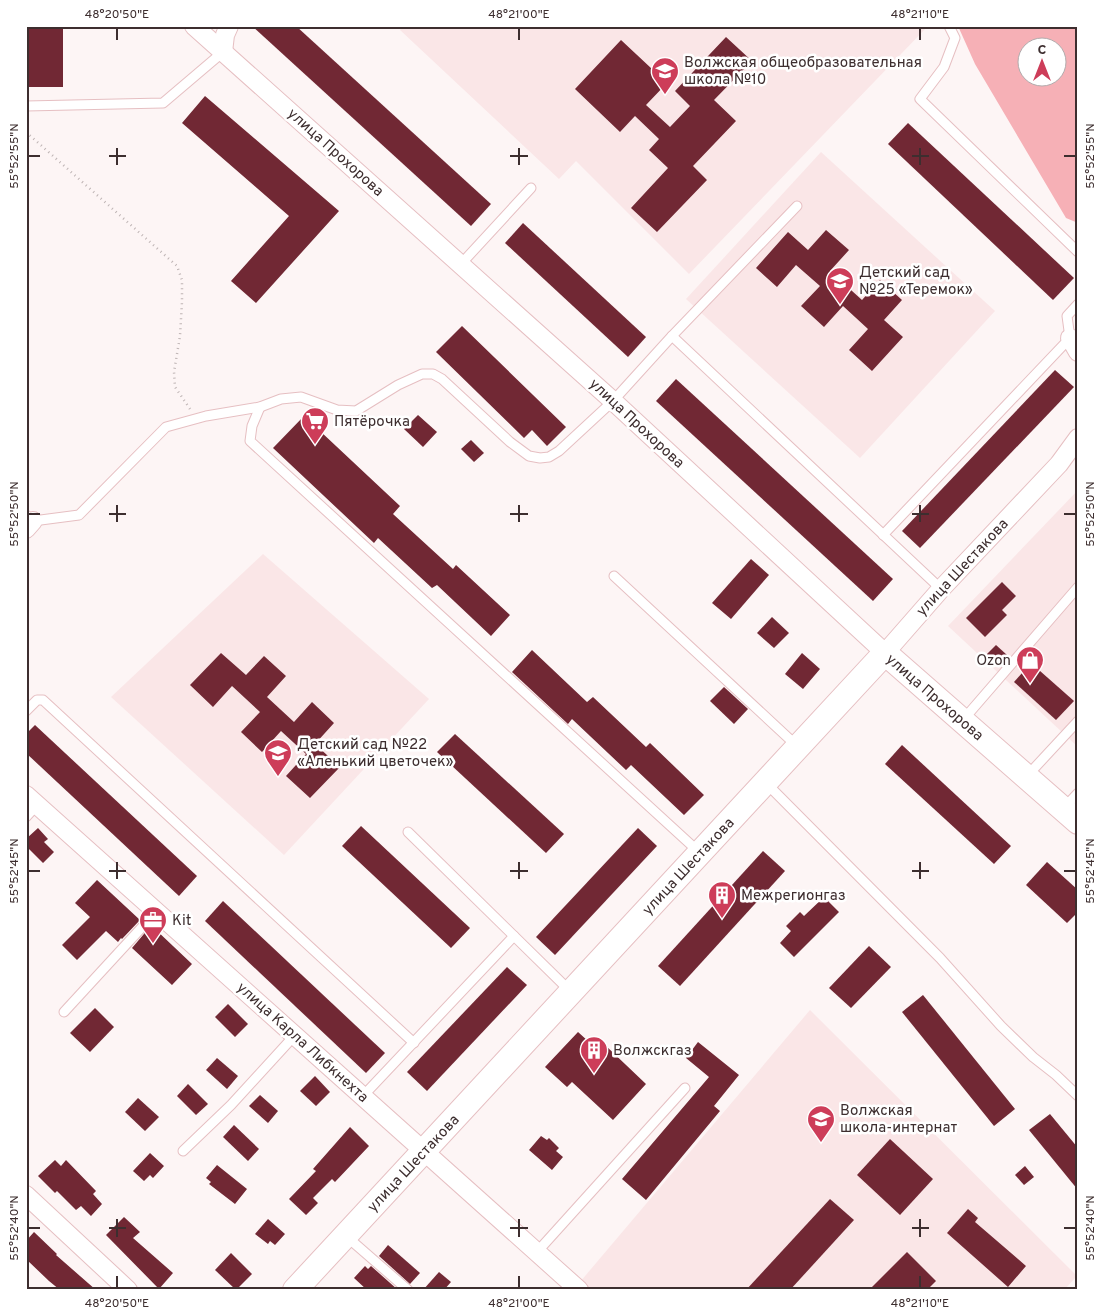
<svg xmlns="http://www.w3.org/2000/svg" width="1104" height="1316" viewBox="0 0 1104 1316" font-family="Overpass,sans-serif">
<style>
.built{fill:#fae6e7}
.green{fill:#f6b0b6;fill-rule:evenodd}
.building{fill:#712834}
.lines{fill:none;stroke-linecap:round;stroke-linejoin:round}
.lane-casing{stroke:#e6bfc2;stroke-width:11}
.street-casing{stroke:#e6bfc2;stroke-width:20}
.secondary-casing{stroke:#e6bfc2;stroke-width:26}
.path{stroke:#beb4b4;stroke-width:2.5;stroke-dasharray:1 4;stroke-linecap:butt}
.lane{stroke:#fff;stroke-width:9}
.street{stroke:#fff;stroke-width:18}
.secondary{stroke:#fff;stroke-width:24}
.ticks{fill:none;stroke:#3d2e2f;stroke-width:2}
.labels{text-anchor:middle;stroke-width:5;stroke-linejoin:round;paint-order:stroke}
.poi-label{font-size:15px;fill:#3d2e2f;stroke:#fff;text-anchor:start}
.street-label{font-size:15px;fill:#3d2e2f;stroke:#fff}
.neatline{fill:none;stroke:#3d2e2f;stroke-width:2}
.ticks-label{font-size:12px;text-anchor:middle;fill:#3d2e2f}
</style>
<rect width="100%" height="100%" fill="#fdf5f5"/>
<g class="built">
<path d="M403,26H928L689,274L576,161L559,179L400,30Z"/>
<path d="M821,152L995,311L860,458L686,299Z"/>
<path d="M1078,490V747L948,626Z"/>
<path d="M263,554L429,699L284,855L111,697Z"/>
<path d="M810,1010L1077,1276L1064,1290H589L580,1282Z"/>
</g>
<path class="green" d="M958,26H1078V223L1066,218L975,64ZM1026,48H1056V78H1026Z"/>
<g class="building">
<rect x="28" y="26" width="35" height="61"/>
<path d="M252,26H296L491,204L471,226Z"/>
<path d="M726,37L752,61L714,100L736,121L693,166L707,180L657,232L631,208L668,168L649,150L659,139L635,116L620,132L575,89L621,40L667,83L646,105L670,127L690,106L675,91Z"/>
<path d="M205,96L339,211L256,303L231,281L289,216L182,123Z"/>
<path d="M908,123L1074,278L1053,300L888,144Z"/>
<path d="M523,223L646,337L628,357L505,243Z"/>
<path d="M826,230L849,250L830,271L862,300L880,280L902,300L884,320L903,337L872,371L849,350L868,329L843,306L824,327L801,306L820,286L796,265L777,287L756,268L788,232L808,250Z"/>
<path d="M462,326L566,427L547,446L532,430L524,438L436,352Z"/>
<path d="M1055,370L1074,387L920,548L902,531Z"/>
<path d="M676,379L893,579L873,601L656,401Z"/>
<path d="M418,415L437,432L423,447L404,429Z"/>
<path d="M304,416L400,506L393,514L453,569L456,565L510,615L491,636L437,585L432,588L378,538L374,543L273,448Z"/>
<path d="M471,440L484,453L474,462L461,449Z"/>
<path d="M751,559L769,575L731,619L712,603Z"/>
<path d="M1002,582L1016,596L1002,610L1007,615L985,637L966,618Z"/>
<path d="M772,617L789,633L774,648L757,633Z"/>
<path d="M996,645L1007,655L996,665L986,655Z"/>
<path d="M532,650L587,702L593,697L646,747L650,743L704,795L684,815L631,765L626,770L572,719L568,724L512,672Z"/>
<path d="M221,653L246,675L264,656L286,676L267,697L294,722L312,702L334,723L315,744L340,767L310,798L286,776L306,754L281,731L262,752L241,732L260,712L232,686L213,707L190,685Z"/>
<path d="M802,653L820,669L803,689L785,674Z"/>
<path d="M1031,663L1074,701L1056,720L1014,682Z"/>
<path d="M724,687L748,709L734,724L710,701Z"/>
<path d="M35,725L197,876L179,896L26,753V734Z"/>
<path d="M455,734L564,834L546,853L437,752Z"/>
<path d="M902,745L1011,846L994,864L885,764Z"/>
<path d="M361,826L470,928L451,948L342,846Z"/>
<path d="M38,828L48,839L44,842L54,852L43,863L26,846V839Z"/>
<path d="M638,828L657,846L555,955L536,937Z"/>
<path d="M763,851L785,871L680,986L658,966Z"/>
<path d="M1047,862L1078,890V912L1067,923L1026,885Z"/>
<path d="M97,880L140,920L122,939L121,938L118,942L106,931L77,960L62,945L90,917L75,903Z"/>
<path d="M824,897L839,912L794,957L780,943L791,931L786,926L800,912L804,916Z"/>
<path d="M223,901L385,1053L366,1073L205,921Z"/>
<path d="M149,928L152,931L154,928L192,964L172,985L132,948Z"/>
<path d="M869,946L891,967L851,1008L829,988Z"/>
<path d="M507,967L527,985L427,1091L407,1072Z"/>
<path d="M923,995L1015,1109L994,1126L902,1012Z"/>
<path d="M228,1004L248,1024L235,1037L215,1017Z"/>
<path d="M95,1008L114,1027L90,1052L70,1033Z"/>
<path d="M578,1032L599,1051L605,1045L646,1084L613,1120L572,1082L567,1087L545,1067Z"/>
<path d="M698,1042L739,1075L714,1106L720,1111L646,1200L622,1179L709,1077L686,1058Z"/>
<path d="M217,1058L238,1076L227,1089L206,1070Z"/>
<path d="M315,1076L330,1092L316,1106L300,1091Z"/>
<path d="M188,1084L208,1104L196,1115L177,1096Z"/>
<path d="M260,1095L278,1111L268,1123L249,1106Z"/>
<path d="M138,1098L159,1117L145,1131L125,1112Z"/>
<path d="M1050,1114L1078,1148V1190L1029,1130Z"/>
<path d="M234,1125L259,1149L248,1161L223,1137Z"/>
<path d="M350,1127L369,1146L335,1182L332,1179L313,1198L318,1203L306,1215L289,1199L316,1171L313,1169Z"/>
<path d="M541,1136L547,1140L549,1138L559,1148L556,1151L563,1157L552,1170L529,1150Z"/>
<path d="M890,1139L933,1179L900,1215L857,1175Z"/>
<path d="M150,1153L164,1166L153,1178L150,1175L144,1181L133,1171Z"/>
<path d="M55,1160L61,1166L66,1160L96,1191L93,1194L102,1204L91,1216L81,1206L76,1210L57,1191L55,1193L38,1176Z"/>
<path d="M217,1165L247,1189L235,1204L209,1184L211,1182L206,1178Z"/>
<path d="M1025,1166L1034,1177L1024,1185L1015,1175Z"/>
<path d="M830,1199L854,1220L790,1290H746Z"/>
<path d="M968,1209L978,1218L975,1222L1026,1266L1008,1287L947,1233Z"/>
<path d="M124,1217L140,1232L133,1238L173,1273L159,1289L106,1235Z"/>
<path d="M268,1219L285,1234L275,1245L270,1241L268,1244L255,1234Z"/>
<path d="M34,1232L57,1254L56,1255L96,1290H60L49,1281L26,1259V1241Z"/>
<path d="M388,1245L420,1273L410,1284L379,1256Z"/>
<path d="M907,1252L936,1281L927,1290H869Z"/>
<path d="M231,1253L252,1274L236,1290L215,1270Z"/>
<path d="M365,1266L368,1269L371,1266L398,1290H367L354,1278Z"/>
<path d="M439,1272L451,1282L444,1290H423Z"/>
</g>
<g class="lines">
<g class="lane-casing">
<g id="lane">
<path d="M949,26L955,38L944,67L920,99L1078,252"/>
<path d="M26,106L163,103L223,52"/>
<path d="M461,264L531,188"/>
<path d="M672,336L797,206"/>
<path d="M260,407L252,426L250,441L700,853"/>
<path d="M26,515L33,521L79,515L166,427L206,416L260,407L281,399L301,397L337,410L356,411L398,385L422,374H433L442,379L510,442L529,456L540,458L549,457L559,451L613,401L672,336L941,589"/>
<path d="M883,535L1070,338L1067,316L1078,304"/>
<path d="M614,576L797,746"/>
<path d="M26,711L37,700H43L414,1043"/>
<path d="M963,720L1078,587"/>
<path d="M1027,776L1078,721"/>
<path d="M766,783L940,958L1001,1026L1033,1057L1056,1075L1078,1096"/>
<path d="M1063,809L1078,793"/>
<path d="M26,817L37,805"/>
<path d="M408,832L570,991"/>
<path d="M64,1012L156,912"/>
<path d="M363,1096L514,936"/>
<path d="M183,1151L231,1105L295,1035"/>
<path d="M346,1236L408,1290"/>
<path d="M537,1252L685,1088"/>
</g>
</g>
<g class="street-casing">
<g id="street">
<path d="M194,26L613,401L885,653L941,589L1059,464L1078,438"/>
<path d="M223,52L225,35L229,26"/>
<path d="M1070,338L1078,352"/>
<path d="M26,529L33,521"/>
<path d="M26,795L579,1290"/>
<path d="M26,1195L128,1290"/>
</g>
</g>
<g class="secondary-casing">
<path id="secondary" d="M295,1290L885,653L1078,822"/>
</g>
<path class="path" d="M26,132L177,266L182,280V302L180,336L174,372L175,387L190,409"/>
<use href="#lane" class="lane"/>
<use href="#street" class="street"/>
<use href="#secondary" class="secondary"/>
</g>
<path class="ticks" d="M117,28V40M519,28V40M920,28V40M117,148V165M519,148V165M920,148V165M28,156H40M109,156H126M510,156H528M912,156H929M1064,156H1076M117,505V522M519,505V522M920,505V522M28,514H40M109,514H126M510,514H528M912,514H929M1064,514H1076M117,862V879M519,862V879M920,862V879M28,871H40M109,871H126M510,871H528M912,871H929M1064,871H1076M117,1219V1237M519,1219V1237M920,1219V1237M28,1228H40M109,1228H126M510,1228H528M912,1228H929M1064,1228H1076M117,1276V1288M519,1276V1288M920,1276V1288"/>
<defs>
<g id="school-pin" transform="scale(1.4375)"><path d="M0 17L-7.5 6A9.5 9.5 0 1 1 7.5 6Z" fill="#cd3d59" stroke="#fff"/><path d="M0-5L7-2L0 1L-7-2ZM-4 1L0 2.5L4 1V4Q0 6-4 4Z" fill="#fff"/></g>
<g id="supermarket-pin" transform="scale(1.4375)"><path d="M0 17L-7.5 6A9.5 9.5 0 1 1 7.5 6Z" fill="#cd3d59" stroke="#fff"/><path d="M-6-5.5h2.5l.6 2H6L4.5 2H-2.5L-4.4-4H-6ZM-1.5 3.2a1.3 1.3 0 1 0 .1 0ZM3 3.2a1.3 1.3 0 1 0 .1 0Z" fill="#fff"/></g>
<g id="shop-pin" transform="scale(1.4375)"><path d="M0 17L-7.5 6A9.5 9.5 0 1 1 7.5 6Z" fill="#cd3d59" stroke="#fff"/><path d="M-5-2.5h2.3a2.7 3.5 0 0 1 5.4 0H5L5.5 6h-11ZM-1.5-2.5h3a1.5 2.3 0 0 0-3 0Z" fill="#fff"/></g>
<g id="building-pin" transform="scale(1.4375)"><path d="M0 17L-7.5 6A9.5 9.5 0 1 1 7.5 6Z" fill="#cd3d59" stroke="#fff"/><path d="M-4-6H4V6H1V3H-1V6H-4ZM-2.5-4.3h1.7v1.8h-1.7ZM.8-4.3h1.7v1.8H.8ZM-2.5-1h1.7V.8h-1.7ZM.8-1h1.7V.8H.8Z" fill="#fff"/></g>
<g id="office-pin" transform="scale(1.4375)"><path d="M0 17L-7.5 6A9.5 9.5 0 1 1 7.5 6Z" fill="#cd3d59" stroke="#fff"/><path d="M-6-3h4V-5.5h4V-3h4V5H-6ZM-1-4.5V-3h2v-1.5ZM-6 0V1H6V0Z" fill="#fff"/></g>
</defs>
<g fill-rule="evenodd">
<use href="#school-pin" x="665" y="71"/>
<use href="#school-pin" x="840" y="281"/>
<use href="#supermarket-pin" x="315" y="421"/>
<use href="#shop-pin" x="1030" y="660"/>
<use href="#school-pin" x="278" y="753"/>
<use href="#building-pin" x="722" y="895"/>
<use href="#office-pin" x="153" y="920"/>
<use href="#building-pin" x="594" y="1050"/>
<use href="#school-pin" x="821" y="1119"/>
</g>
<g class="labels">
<g class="poi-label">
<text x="684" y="67">Волжская общеобразовательная<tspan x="684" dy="17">школа №10</tspan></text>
<text x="859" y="277">Детский сад<tspan x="859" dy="17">№25 «Теремок»</tspan></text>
<text x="334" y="426">Пятёрочка</text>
<text x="1011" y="665" text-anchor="end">Ozon</text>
<text x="297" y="749">Детский сад №22<tspan x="297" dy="17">«Аленький цветочек»</tspan></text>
<text x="741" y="900">Межрегионгаз</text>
<text x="172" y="925">Kit</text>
<text x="613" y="1055">Волжскгаз</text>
<text x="840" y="1115">Волжская<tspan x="840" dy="17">школа-интернат</tspan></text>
</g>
<g class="street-label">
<text transform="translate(336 152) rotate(42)" y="5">улица Прохорова</text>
<text transform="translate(637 423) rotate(43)" y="5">улица Прохорова</text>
<text transform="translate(962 567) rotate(-47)" y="5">улица Шестакова</text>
<text transform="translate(935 697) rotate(41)" y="5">улица Прохорова</text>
<text transform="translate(688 866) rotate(-47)" y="5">улица Шестакова</text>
<text transform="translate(303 1042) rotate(42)" y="5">улица Карла Либкнехта</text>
<text transform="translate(413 1163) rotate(-47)" y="5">улица Шестакова</text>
</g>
</g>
<rect width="1104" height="1316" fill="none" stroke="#ffffff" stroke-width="55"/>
<g transform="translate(1042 62)"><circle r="24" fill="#ffffff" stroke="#b1abac"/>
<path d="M0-4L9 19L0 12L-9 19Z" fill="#cd3d59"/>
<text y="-8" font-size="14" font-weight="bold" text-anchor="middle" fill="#3d2e2f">С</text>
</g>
<rect x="28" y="28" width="1048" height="1260" class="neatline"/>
<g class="ticks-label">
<text x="117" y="18">48°20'50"E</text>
<text x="519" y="18">48°21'00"E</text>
<text x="920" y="18">48°21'10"E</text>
<text transform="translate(14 156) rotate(-90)" y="4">55°52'55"N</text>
<text transform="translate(1090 156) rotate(-90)" y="4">55°52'55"N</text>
<text transform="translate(14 514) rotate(-90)" y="4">55°52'50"N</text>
<text transform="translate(1090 514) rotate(-90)" y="4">55°52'50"N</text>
<text transform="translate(14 871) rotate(-90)" y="4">55°52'45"N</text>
<text transform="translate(1090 871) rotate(-90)" y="4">55°52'45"N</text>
<text transform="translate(14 1228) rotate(-90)" y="4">55°52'40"N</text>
<text transform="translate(1090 1228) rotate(-90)" y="4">55°52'40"N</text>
<text x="117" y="1307">48°20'50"E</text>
<text x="519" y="1307">48°21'00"E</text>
<text x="920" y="1307">48°21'10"E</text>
</g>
</svg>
